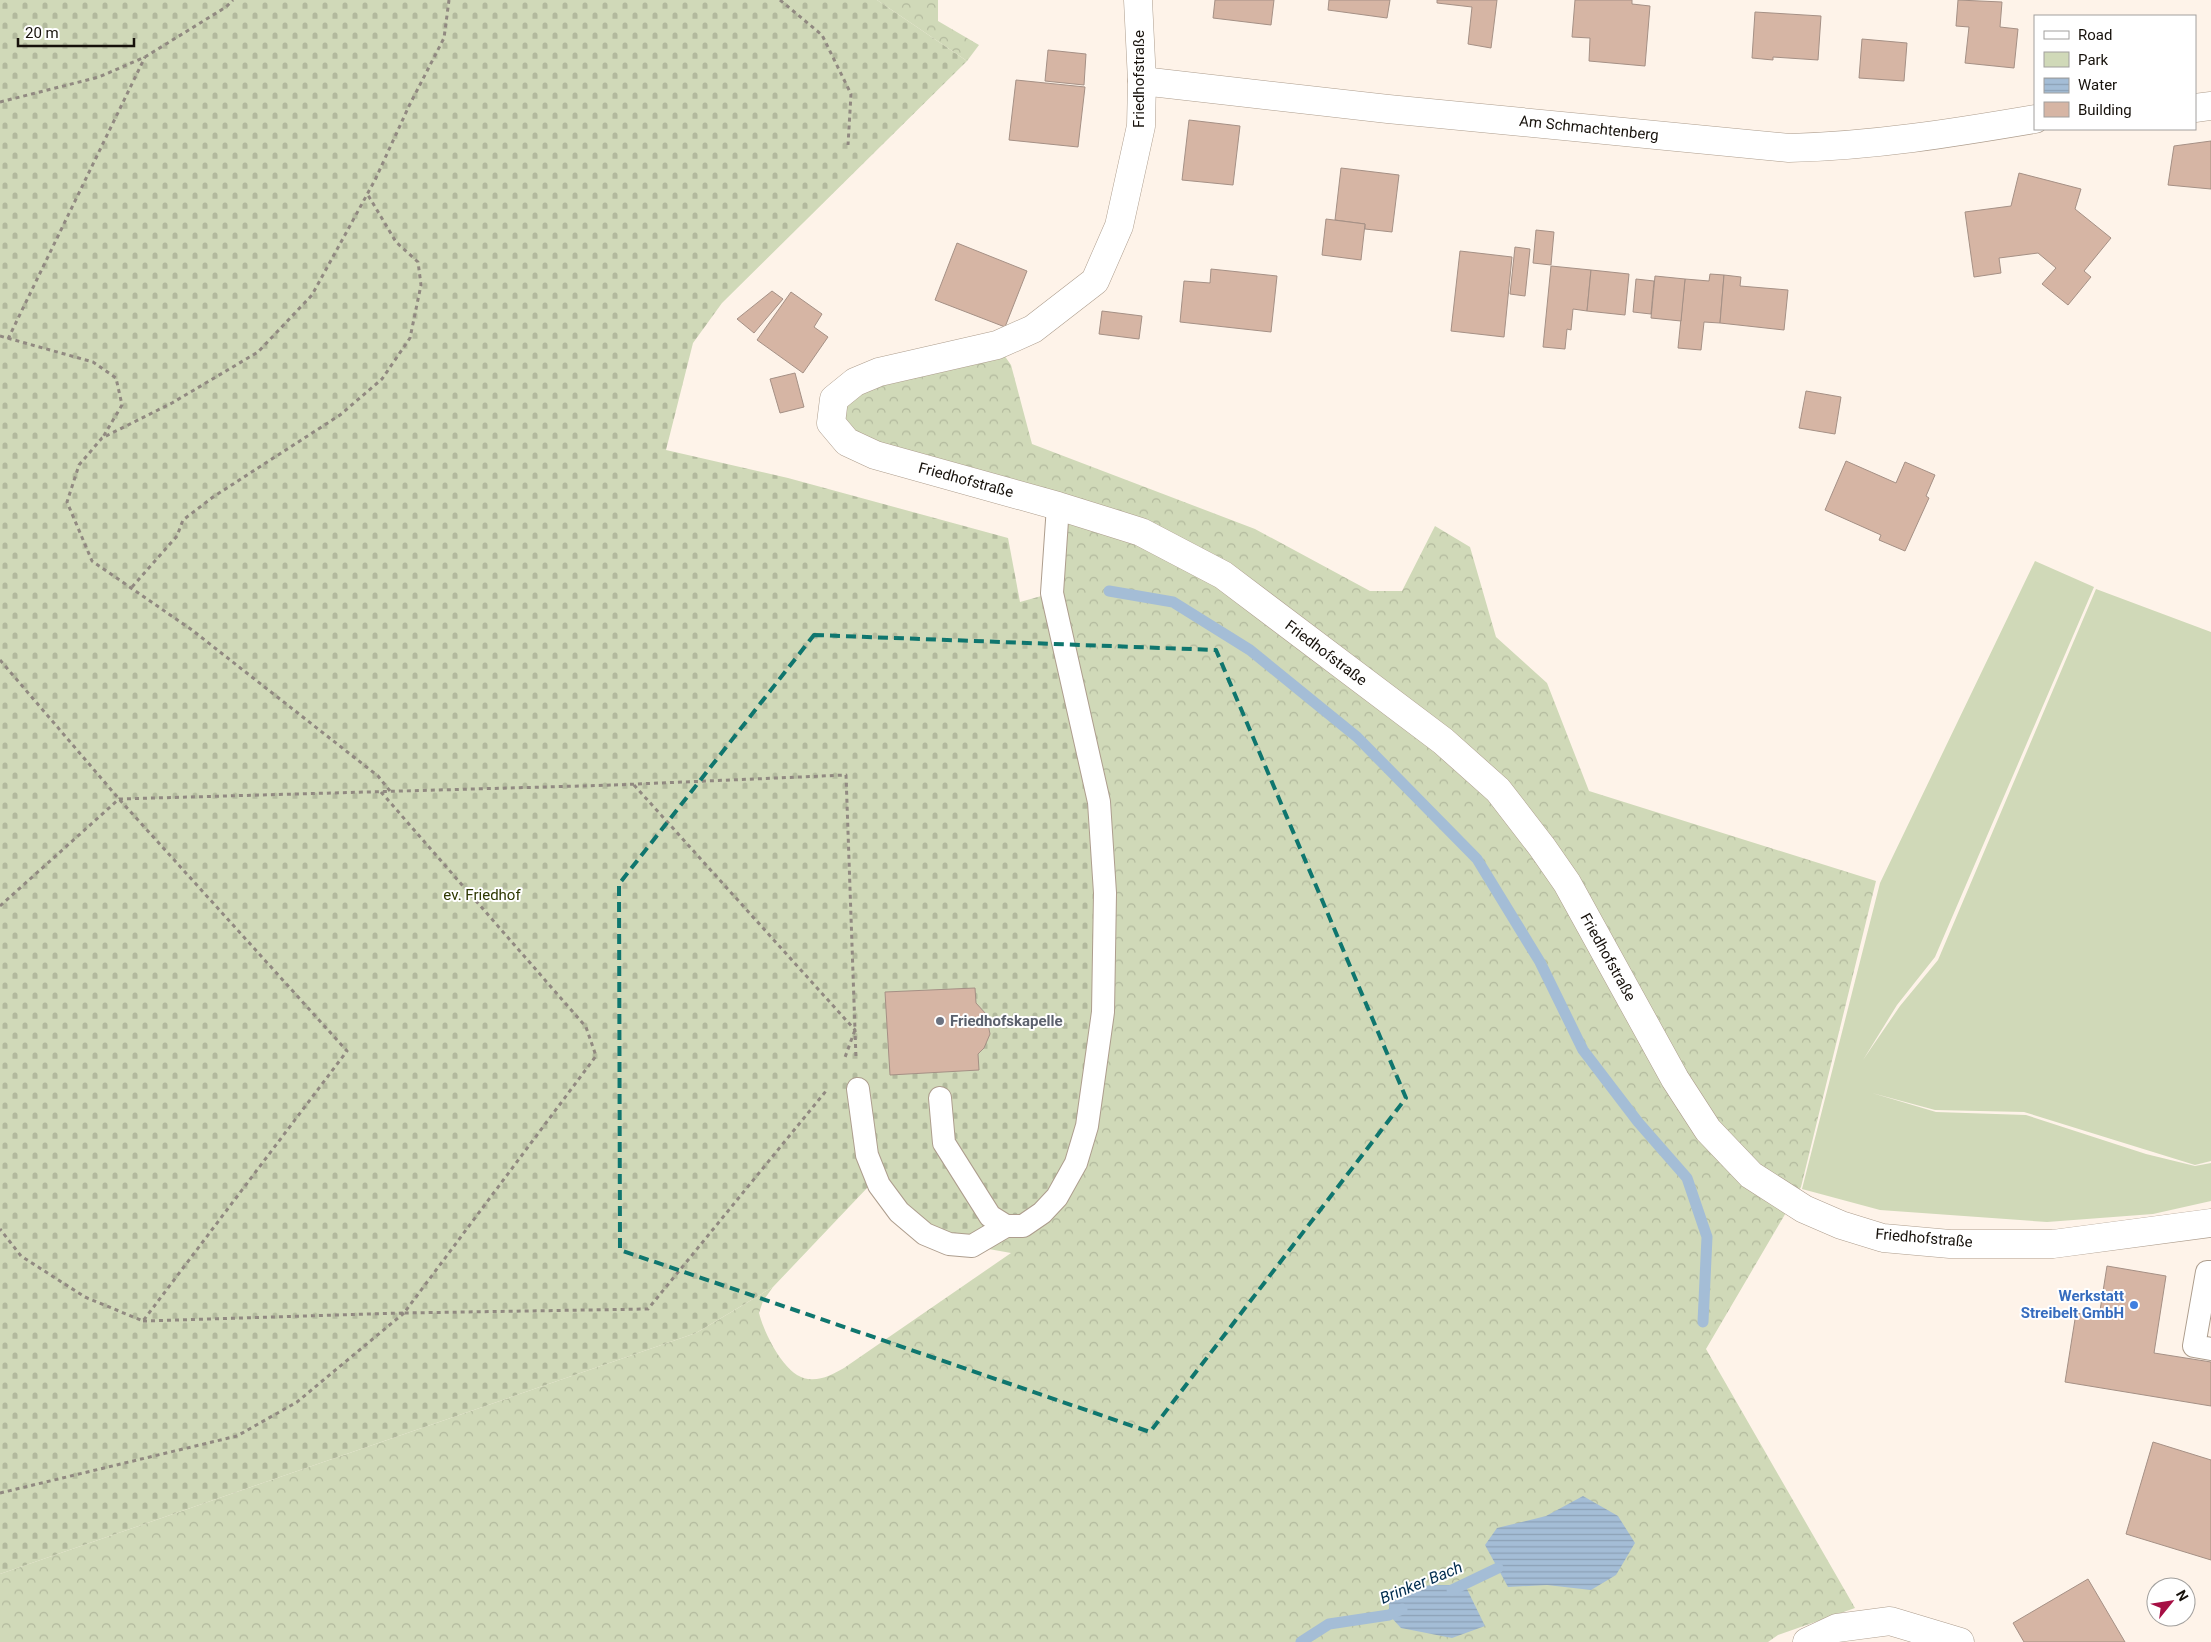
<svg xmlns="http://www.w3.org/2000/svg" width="2211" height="1642" viewBox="0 0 2211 1642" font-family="Roboto,sans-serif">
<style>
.green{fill:#d0d9b8}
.forest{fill:url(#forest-crowns)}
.cemetery{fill:url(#cemetery-stones)}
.water{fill:url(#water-rules)}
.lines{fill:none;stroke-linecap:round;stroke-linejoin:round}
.stream{stroke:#a4bdd6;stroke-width:11}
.building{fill:#d6b5a4;stroke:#a59085}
.service-casing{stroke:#ad9d8d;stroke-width:24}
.minor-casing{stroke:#ad9d8d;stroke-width:29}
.path{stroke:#918981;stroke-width:3;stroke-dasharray:4 4;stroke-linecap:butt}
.service{stroke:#fff;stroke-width:22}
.minor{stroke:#fff;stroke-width:28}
.marked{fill:none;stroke:#0f766e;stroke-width:4;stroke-dasharray:10 6;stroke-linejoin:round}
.worship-dot{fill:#6b7280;stroke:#fff;stroke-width:2}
.shop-dot{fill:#3f7fe0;stroke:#fff;stroke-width:2}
.labels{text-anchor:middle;stroke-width:4;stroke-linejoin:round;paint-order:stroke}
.street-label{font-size:15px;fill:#17120c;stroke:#fff}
.park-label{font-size:15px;fill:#2e3801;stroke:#fff}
.worship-label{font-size:15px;font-weight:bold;fill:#5b616d;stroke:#fff;text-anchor:start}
.shop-label{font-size:15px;font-weight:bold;fill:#366cbe;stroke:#fff;text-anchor:end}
.water-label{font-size:16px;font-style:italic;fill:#022d4f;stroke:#fff}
</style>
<defs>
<pattern id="forest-crowns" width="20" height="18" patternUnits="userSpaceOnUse" patternTransform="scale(1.25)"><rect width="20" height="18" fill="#d0d9b8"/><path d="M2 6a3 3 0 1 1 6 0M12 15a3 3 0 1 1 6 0" fill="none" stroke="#b2b99d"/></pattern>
<pattern id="cemetery-stones" width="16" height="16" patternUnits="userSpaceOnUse" patternTransform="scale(1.25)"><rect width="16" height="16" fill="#d0d9b8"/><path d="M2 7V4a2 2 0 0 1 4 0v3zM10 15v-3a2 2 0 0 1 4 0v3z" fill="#b2b99d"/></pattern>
<pattern id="water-rules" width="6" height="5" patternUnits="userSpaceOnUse" patternTransform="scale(1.25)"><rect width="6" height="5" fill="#a4bdd6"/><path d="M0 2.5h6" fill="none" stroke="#8ca1b6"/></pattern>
</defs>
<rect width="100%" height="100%" fill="#fef3e9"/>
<path class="green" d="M2035,561L2094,587L1935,957L1897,1005L1863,1060L1900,1006L1938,960L2096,589L2211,632V1161L2195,1165L2024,1112L1935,1110L1872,1093L1936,1112L2026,1115L2146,1154L2195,1166L2211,1163V1201L2153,1214L2047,1222L1880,1210L1802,1189L1880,883Z"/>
<g class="forest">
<path d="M877,0H938V21L979,45L967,61Z"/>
<path d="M997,345L1011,365L1032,444L1255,529L1370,591H1402L1435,526L1470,547L1496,637L1547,683L1589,791L1876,881L1801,1187L1706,1349L1855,1608L1778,1635L1768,1642H0V1574L696,1333L773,1287L763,1301L759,1313C764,1333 785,1377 808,1379C821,1381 833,1374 844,1368L1011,1253L972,1246L1052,593L1058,506L847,442L834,399Z"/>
</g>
<path class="cemetery" d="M0,0H877L967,61L722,303L693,343L666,450L788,478L1008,538L1020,602L1052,593L1105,893L1087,1126L1042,1213L949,1244L868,1187L773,1287L696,1333L0,1574Z"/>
<g class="water">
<path d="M1583,1496L1618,1516L1635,1543L1616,1575L1591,1590L1547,1585L1508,1587L1485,1545L1497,1528L1546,1516Z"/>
<path d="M1433,1585H1465L1485,1626L1452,1638L1401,1628L1389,1615V1589Z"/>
</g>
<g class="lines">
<g class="stream">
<path d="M1109,591L1173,602L1250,650L1357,737L1477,859L1540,962L1583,1050L1638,1122L1687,1178L1707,1237L1703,1322"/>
<path d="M1452,1590L1498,1568"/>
<path d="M1301,1642L1329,1624L1389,1615L1402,1609"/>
</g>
</g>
<g class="building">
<path d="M1215,0H1274L1271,25L1213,18Z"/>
<path d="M1329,0H1390L1387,18L1328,10Z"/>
<path d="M1437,0H1497L1491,48L1468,44L1472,7L1437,3Z"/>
<path d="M1575,0H1632V4L1650,6L1645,66L1589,61L1590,38L1572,37Z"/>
<path d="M1958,0L2002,2L2000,27L2018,29L2014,68L1965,63L1969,27L1956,26Z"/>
<path d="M1755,12L1821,16L1818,60L1773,57V60L1752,58Z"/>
<path d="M1862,39L1907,43L1904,81L1859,78Z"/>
<path d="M1048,50L1086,54L1084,85L1045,81Z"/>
<path d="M1016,80L1085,87L1078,147L1009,140Z"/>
<path d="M1189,120L1240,126L1233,185L1182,180Z"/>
<path d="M2211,141V189L2168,185L2174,146Z"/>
<path d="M1341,168L1399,175L1392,232L1365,229V224L1335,220Z"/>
<path d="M2019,173L2081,189L2075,209L2111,238L2084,271L2091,277L2068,305L2042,284L2056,268L2038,253L1999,258L2001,273L1974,277L1965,212L2011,206Z"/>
<path d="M1326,219L1365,224L1361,260L1322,255Z"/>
<path d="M1536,230L1554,232L1551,265L1533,263Z"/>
<path d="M957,243L1027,271L1005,327L935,300Z"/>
<path d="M1515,247L1530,249L1525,296L1510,294Z"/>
<path d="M1460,251L1512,257L1504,337L1451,331Z"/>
<path d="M1551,266L1591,270L1587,311L1573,309L1571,330L1567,329L1565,349L1543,347Z"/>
<path d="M1211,269L1277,276L1271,332L1180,322L1184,281L1210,283Z"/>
<path d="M1591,270L1629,274L1625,315L1587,311Z"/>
<path d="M1710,274L1724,275L1720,323L1704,322L1701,350L1678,348L1685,279L1709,281Z"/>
<path d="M1724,275L1741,277L1740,286L1788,290L1784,330L1720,323Z"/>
<path d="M1655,276L1685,279L1681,321L1651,318Z"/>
<path d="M1636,279L1654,281L1651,314L1633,312Z"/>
<path d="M772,291L783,299L754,333L737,319Z"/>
<path d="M791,292L822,314L814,327L828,337L803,373L757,340Z"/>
<path d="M1102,311L1142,316L1139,339L1099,334Z"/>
<path d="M795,373L804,407L780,413L770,379Z"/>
<path d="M1806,391L1841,397L1835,434L1799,428Z"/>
<path d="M1846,461L1896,483L1905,462L1935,475L1926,496L1929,498L1905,551L1879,540L1881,535L1825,510Z"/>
<path d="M975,988L976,1003L986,1014L990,1034L984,1048L978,1054L979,1070L890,1075L885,992Z"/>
<path d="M2107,1266L2166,1276L2154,1353L2211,1362V1406L2065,1382L2076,1313L2099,1317Z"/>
<path d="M2153,1442L2211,1460V1560L2126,1534Z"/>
<path d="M2088,1579L2125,1642H2024L2013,1623Z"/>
</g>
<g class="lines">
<g class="service-casing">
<g id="service">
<path d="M858,1089L867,1155L879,1185L899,1212L925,1234L949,1244L972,1246L1006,1226"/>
<path d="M940,1098L944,1143L990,1216L1006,1226H1023L1042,1213L1057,1197L1076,1163L1087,1126L1103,1012L1105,893L1099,802L1052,593L1058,506"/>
<path d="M2211,1272H2207L2194,1346L2211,1349"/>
</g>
</g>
<g class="minor-casing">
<g id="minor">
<path d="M1138,0L1142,81L1141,126L1119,226L1095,281L1033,329L997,345L879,372L855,382L834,399L831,423L847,442L875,455L1058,506L1141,532L1223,575L1443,741L1498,790L1542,847L1567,883L1675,1079L1708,1130L1751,1175L1804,1209L1841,1225L1883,1238L1950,1244H2053L2211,1223"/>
<path d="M1142,81L1388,109L1789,148C1872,146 1953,133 2035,119"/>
<path d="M2195,108L2211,106"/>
<path d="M1807,1642L1837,1628L1890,1621L1960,1642"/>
</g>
</g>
<g class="path">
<path d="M780,0L822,35L851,94L848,145"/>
<path d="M0,102L99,77L145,57L226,7L233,0"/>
<path d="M0,336L93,362L116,378L122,405L103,437"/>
<path d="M8,339L145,57"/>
<path d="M132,587L177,536L183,520L213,497L340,415L382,379L410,338L421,285L418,262L396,242L368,195"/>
<path d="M0,660L119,799L347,1051L143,1321L85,1297L21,1256L0,1229"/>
<path d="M614,785L846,775L855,1030L844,1060"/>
<path d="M634,785L855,1030L856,1059"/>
<path d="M390,791L378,776L192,630L92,561L67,502L79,465L102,438L172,403L258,352L312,295L375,180L409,106L444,38L449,0"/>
<path d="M381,792L586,1027L596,1056L404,1313L648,1309L826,1091"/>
<path d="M0,906L119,799L615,785"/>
<path d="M143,1321L403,1313"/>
<path d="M0,1493L237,1436L297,1402L404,1313"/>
</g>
<use href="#service" class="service"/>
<use href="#minor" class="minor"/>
</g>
<path class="marked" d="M814,635L1216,650L1406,1098L1150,1432L620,1250L619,884Z"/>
<circle class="worship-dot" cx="940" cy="1021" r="5"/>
<circle class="shop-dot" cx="2134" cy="1305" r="5"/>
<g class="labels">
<g class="street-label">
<text transform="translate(1139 79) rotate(-90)" y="5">Friedhofstraße</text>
<text transform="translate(1589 128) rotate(6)" y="5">Am Schmachtenberg</text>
<text transform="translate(966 480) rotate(15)" y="5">Friedhofstraße</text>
<text transform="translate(1326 653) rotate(37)" y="5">Friedhofstraße</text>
<text transform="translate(1608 957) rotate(61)" y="5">Friedhofstraße</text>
<text transform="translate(1924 1238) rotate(5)" y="5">Friedhofstraße</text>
</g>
<g class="park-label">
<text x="482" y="900">ev. Friedhof</text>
</g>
<g class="worship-label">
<text x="950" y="1026">Friedhofskapelle</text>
</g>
<g class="shop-label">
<text x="2124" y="1301">Werkstatt<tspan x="2124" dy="17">Streibelt GmbH</tspan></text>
</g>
<g class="water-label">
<text transform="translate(1421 1582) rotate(-22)" y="6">Brinker Bach</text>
</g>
</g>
<rect x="2034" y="15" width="162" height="115" fill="#ffffff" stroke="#a2a09e"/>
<rect x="2044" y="31" width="25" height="8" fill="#ffffff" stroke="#a2a09e"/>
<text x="2078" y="40" font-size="15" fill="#17120c">Road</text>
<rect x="2044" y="52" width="25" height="15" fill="#d0d9b8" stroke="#a2a09e"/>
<text x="2078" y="65" font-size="15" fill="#17120c">Park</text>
<rect x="2044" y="78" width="25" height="15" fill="url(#water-rules)" stroke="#a2a09e"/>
<text x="2078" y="90" font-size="15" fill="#17120c">Water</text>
<rect x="2044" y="102" width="25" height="15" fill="#d6b5a4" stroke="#a2a09e"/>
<text x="2078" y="115" font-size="15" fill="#17120c">Building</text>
<g transform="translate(2171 1602) rotate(60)"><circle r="24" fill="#ffffff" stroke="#a2a09e"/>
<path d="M0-4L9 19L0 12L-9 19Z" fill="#a60f44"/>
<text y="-8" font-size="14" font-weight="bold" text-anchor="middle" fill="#17120c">N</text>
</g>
<path d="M18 38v8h116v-8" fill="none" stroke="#17120c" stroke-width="2.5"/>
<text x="25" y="38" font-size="15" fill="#17120c" stroke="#ffffff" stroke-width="4" paint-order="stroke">20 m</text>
</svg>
